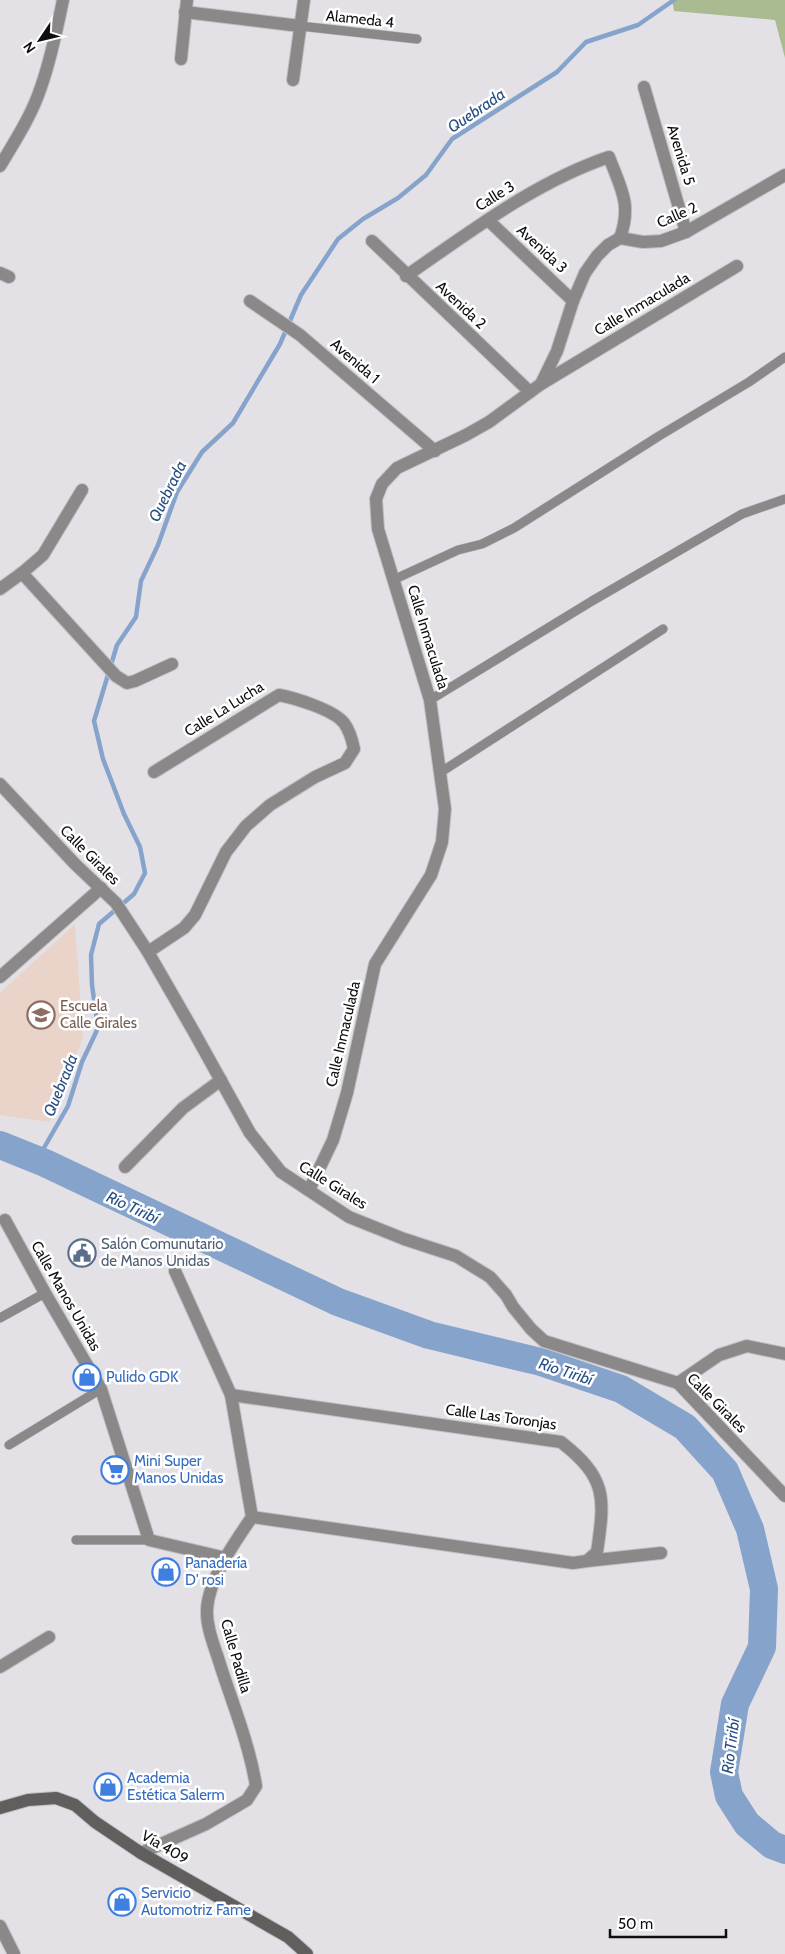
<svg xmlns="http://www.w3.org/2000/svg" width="785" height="1954" viewBox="0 0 785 1954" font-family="Cabin,sans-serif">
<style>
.education{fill:#ead3c8}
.green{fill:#aaba91}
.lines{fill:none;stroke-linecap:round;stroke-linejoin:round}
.stream{stroke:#86a3cc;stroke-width:4.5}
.river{stroke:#86a3cc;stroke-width:28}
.lane-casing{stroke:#c1bfc3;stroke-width:10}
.street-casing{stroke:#c1bfc3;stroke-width:14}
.secondary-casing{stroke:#c1bfc3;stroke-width:14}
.lane{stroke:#8a8888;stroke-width:9}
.street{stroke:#8a8888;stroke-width:12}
.secondary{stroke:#615e5e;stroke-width:12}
.labels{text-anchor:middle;stroke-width:5;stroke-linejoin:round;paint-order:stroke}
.street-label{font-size:15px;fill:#0e0d0f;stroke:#fff}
.education-label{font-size:15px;fill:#785e54;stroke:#fff;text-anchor:start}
.service-label{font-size:15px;fill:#4e5e75;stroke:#fff;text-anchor:start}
.shop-label{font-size:15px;fill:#366cbe;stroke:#fff;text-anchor:start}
.water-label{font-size:16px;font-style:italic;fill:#284f83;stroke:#fff}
</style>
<rect width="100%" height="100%" fill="#e3e1e5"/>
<path class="education" d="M75,924L83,1037L50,1122L0,1115V993Z"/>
<path class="green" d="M672,0H785V58L775,20L674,11Z"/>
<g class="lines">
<path class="stream" d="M37,1160L68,1106L82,1062L98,1028L92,985L91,955L99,924L134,894L145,873L140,847L124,814L103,759L94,721L117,645L136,617L141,581L158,545L177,492L202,452L233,423L280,344L301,295L338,239L363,219L398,198L426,175L452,139L557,72L586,42L638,25L674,0"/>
<path class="river" d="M0,1145L45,1163L338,1302L429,1335L541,1362L621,1389L685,1427L725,1471L750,1529L764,1589L762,1647L735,1704L724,1772L729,1796L747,1824L772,1845L785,1850"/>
<g class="lane-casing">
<g id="lane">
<path d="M300,26L417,39"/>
<path d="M393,580L458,550L482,544L514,528L659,436L749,382L785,357"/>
<path d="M430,700L592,601L742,514L785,499"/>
<path d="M441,772L663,629"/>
<path d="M0,1318L45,1293"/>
<path d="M9,1445L101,1389"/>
<path d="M76,1540H149"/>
</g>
</g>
<g class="street-casing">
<g id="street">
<path d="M185,12L300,26"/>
<path d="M181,59L187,0"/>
<path d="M293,80L304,0"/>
<path d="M644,87L686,232"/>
<path d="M0,166C15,141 32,115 41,87C51,59 57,29 63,0"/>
<path d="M488,220L573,301"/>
<path d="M372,241L530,392"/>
<path d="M0,273L9,277"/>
<path d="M406,276C470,232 535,182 609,157C621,189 632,204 620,238"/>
<path d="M250,301L300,335L435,451"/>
<path d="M541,384L557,351L573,301L585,273L597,256L608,245L620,238L643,242L661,241L686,232L785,175"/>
<path d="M22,573L116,676L127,683L135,681L172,664"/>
<path d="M0,589L22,573L43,555L82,490"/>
<path d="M0,784L75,864L116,903L148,952L194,1032L250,1133L281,1172L349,1217L404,1239L456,1256L490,1277L506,1295L513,1307L531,1329L544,1341L678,1383L785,1496"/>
<path d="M148,952L184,928L195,915L226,852L246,826L270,805L315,777L345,763L354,749C352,739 350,731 344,723C334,710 295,698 279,695L154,772"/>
<path d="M0,977L101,888"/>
<path d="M125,1167L183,1108L221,1080"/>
<path d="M309,1190L333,1140L347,1093L375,964L431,875L442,842L445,809L430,700L378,529L376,499L382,484L397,468L466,435L489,422L541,384L737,266"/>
<path d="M5,1220L45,1293L101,1389L149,1540L226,1558"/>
<path d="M678,1383L719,1355L747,1346L785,1354"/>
<path d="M231,1395L561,1442C607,1478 605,1497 597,1552L587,1561L573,1563L252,1517"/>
<path d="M587,1561L661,1553"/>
<path d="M0,1667L49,1637"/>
<path d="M141,1853L206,1824L247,1800L256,1786C249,1742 231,1700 218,1658C213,1643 206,1625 207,1609C209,1578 235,1542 252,1517L231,1395L175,1271"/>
<path d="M0,1926L14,1954"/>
</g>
</g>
<g class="secondary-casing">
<path id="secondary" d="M0,1808L28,1800L56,1798L75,1805L95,1822L141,1853L288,1937L307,1954"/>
</g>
<use href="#lane" class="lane"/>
<use href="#street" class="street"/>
<use href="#secondary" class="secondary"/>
</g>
<defs>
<g id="school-ring" transform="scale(1.4375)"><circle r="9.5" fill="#fff" stroke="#8d6e63" stroke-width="1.5"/><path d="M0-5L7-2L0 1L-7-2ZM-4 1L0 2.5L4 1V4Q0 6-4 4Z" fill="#8d6e63"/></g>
<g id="civic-ring" transform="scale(1.4375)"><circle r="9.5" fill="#fff" stroke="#5c6f8a" stroke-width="1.5"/><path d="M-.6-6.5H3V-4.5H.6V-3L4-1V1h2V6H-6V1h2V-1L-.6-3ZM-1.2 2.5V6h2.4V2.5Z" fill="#5c6f8a"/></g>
<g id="shop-ring" transform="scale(1.4375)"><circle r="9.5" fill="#fff" stroke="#3f7fe0" stroke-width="1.5"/><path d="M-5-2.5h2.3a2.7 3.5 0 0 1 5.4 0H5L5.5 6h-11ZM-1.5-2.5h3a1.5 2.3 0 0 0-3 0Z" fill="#3f7fe0"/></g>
<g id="supermarket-ring" transform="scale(1.4375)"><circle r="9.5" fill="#fff" stroke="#3f7fe0" stroke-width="1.5"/><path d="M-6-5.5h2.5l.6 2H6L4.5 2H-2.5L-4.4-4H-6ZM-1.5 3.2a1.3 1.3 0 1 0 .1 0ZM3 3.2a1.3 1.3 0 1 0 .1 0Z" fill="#3f7fe0"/></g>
</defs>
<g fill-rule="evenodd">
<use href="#school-ring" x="41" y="1015"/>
<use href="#civic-ring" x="82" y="1253"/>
<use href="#shop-ring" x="87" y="1377"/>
<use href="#supermarket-ring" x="115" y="1470"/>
<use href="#shop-ring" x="166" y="1572"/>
<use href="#shop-ring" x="108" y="1787"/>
<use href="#shop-ring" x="122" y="1902"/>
</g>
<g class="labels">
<g class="street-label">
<text transform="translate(360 19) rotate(6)" y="5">Alameda 4</text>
<text transform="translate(681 155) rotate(73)" y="5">Avenida 5</text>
<text transform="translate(495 196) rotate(-32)" y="5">Calle 3</text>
<text transform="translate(677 215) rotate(-24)" y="5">Calle 2</text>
<text transform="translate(542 249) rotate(43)" y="5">Avenida 3</text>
<text transform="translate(642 304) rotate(-31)" y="5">Calle Inmaculada</text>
<text transform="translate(461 305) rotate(43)" y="5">Avenida 2</text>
<text transform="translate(355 361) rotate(41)" y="5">Avenida 1</text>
<text transform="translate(428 637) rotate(73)" y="5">Calle Inmaculada</text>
<text transform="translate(224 709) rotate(-32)" y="5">Calle La Lucha</text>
<text transform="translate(90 855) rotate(45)" y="5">Calle Girales</text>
<text transform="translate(343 1034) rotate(-77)" y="5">Calle Inmaculada</text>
<text transform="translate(333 1185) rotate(32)" y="5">Calle Girales</text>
<text transform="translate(66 1296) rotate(60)" y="5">Calle Manos Unidas</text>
<text transform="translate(717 1403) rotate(45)" y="5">Calle Girales</text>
<text transform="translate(501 1417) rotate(8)" y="5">Calle Las Toronjas</text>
<text transform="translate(236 1656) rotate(74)" y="5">Calle Padilla</text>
<text transform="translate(165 1847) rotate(30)" y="5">Vía 409</text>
</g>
<g class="education-label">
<text x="60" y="1011">Escuela<tspan x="60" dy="17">Calle Girales</tspan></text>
</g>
<g class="service-label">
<text x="101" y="1249">Salón Comunutario<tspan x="101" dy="17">de Manos Unidas</tspan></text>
</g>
<g class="shop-label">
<text x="106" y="1382">Pulido GDK</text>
<text x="134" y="1466">Mini Super<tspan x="134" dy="17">Manos Unidas</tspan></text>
<text x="185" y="1568">Panadería<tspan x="185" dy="17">D' rosi</tspan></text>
<text x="127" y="1783">Academia<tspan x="127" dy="17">Estética Salerm</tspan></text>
<text x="141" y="1898">Servicio<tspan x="141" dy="17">Automotriz Fame</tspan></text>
</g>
<g class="water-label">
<text transform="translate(476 110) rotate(-34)" y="6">Quebrada</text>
<text transform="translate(167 491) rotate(-64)" y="6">Quebrada</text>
<text transform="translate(60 1085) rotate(-68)" y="6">Quebrada</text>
<text transform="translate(133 1207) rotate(25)" y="6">Río Tiribí</text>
<text transform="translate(566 1371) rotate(18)" y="6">Río Tiribí</text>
<text transform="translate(730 1746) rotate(-83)" y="6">Río Tiribí</text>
</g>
</g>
<g transform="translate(40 40) rotate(235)" stroke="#ffffff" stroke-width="4" paint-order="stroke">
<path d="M0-4L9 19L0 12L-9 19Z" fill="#0e0d0f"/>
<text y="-8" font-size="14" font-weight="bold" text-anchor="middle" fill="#0e0d0f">N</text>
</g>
<path d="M610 1929v8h116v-8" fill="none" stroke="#0e0d0f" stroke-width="2.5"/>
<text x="618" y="1929" font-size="15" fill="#0e0d0f" stroke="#ffffff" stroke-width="4" paint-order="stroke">50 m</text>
</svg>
